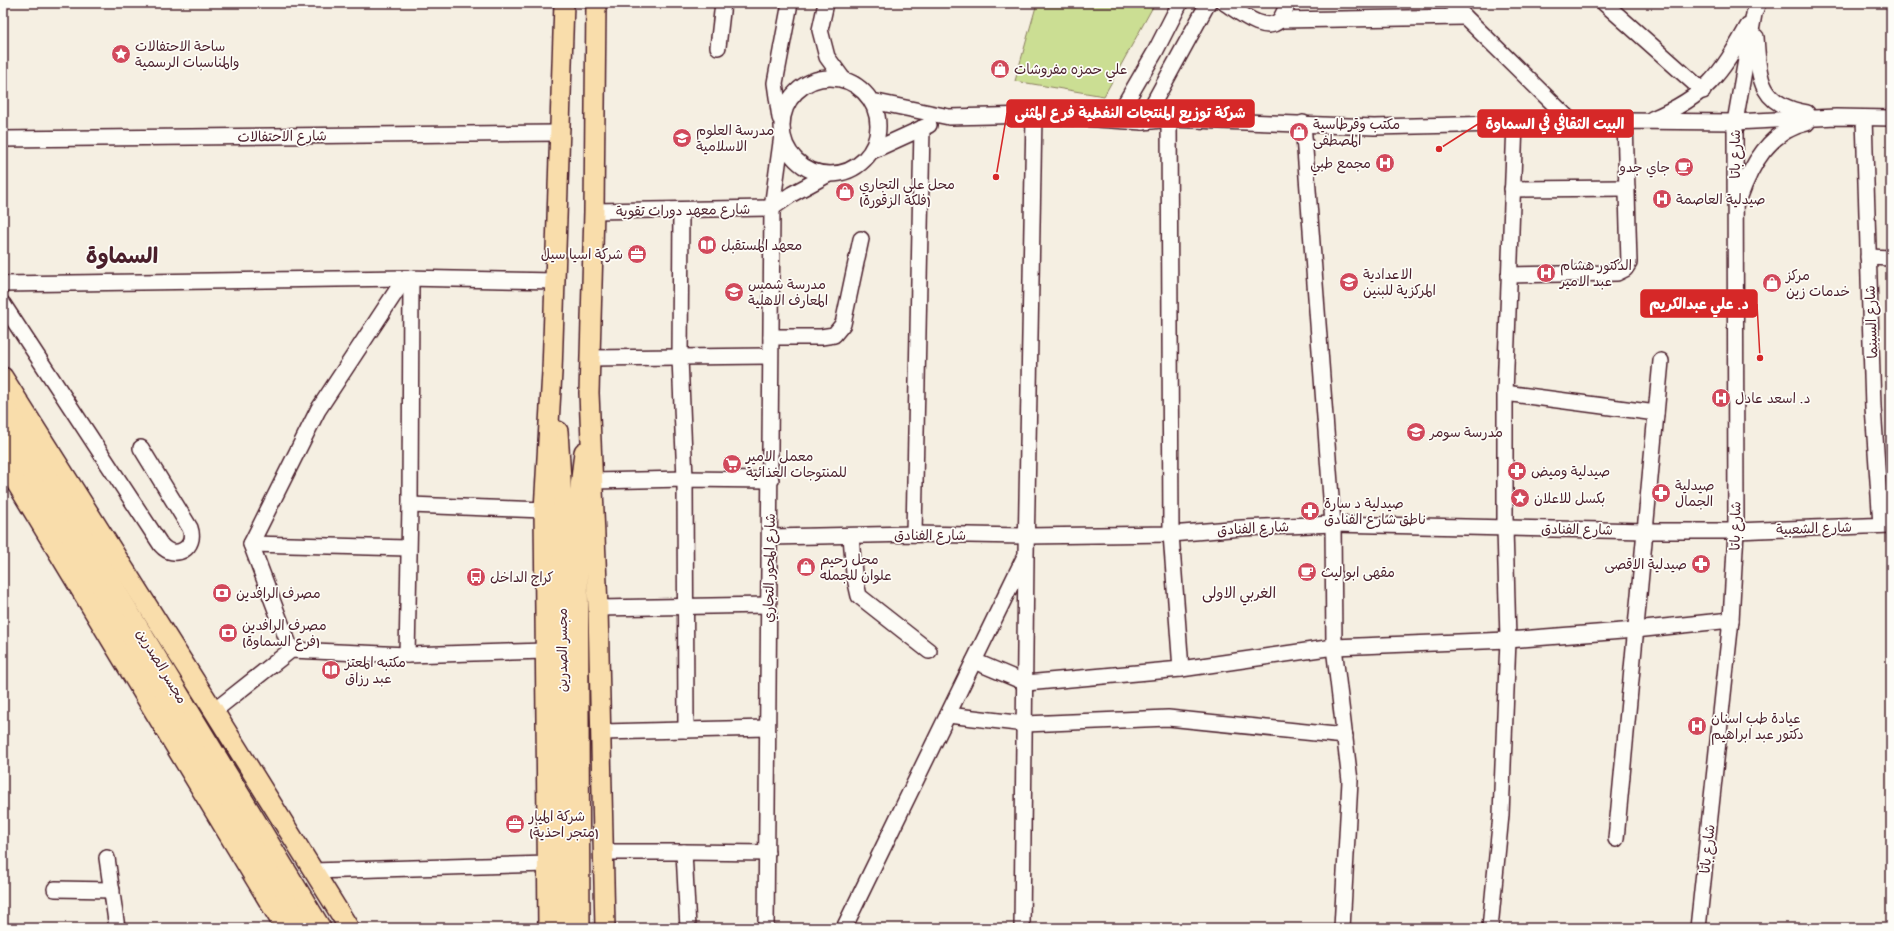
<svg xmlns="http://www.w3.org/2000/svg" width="1894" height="931" viewBox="0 0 1894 931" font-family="'Gochi Hand','Playpen Sans Arabic',sans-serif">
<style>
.green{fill:#cbde93;stroke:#8a7e5f}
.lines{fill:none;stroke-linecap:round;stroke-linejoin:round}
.minor-casing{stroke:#4a1f2b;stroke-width:18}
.major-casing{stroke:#4a1f2b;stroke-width:22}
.minor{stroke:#fdfcf7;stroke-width:15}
.major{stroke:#f9ddab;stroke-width:19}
.labels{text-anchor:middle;stroke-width:3.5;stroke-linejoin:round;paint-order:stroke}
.poi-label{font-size:14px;fill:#4a1f2b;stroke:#fdfcf7;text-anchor:start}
.street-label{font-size:14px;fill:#4a1f2b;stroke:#fdfcf7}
.neighbourhood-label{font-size:15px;fill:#4a1f2b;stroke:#fdfcf7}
.town-label{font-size:22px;font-weight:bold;fill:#4a1f2b;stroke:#fdfcf7}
.leader{fill:none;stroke:#d62828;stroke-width:1.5}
.callout-dot{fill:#d62828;stroke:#fdfcf7;stroke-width:1.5}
.callout{fill:#d62828;stroke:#d62828;stroke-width:1.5}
.callout-label{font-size:15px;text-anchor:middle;font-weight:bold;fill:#fff}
</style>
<rect width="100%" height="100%" fill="#f5efe2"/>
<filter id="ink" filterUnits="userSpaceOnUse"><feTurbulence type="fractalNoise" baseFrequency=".025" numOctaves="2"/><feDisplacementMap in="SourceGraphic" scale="8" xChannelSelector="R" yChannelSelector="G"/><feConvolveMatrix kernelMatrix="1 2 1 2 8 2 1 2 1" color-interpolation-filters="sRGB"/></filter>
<g filter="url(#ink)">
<path class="green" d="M1037,3H1155L1104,96L1015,81Z"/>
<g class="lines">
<g class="minor-casing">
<g id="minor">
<path d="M826,3L820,30L827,57L843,79"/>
<path d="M1225,3C1238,11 1265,35 1280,20C1283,15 1286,8 1288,3"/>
<path d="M1451,3L1572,122"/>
<path d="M1604,3L1703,91"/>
<path d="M1280,20L1465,17"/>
<path d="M1756,37C1759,79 1759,105 1807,113"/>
<path d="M718,47L723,3"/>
<circle cx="830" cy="126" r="48"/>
<path d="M872,101L949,117L1034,115L1143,122L1169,119L1374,127L1625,121L1735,122L1836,117L1891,118"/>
<path d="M780,118L775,83L790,3"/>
<path d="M1864,118L1873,407L1881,525"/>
<path d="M1116,119L1155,52L1180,3"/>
<path d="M1169,119L1171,534L1181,669"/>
<path d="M1652,119C1706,96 1720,76 1748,26"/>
<path d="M1143,122L1208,3"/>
<path d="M1303,123L1333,524L1334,647L1350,781L1342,928"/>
<path d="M3,139L560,133"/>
<path d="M872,151L929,125"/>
<path d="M1512,189L1627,188"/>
<path d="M1739,199C1751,165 1769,131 1807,123"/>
<path d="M772,208L792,194L827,175"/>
<path d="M681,210L680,358L685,479L686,730"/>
<path d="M594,211L772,208"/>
<path d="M1868,257L1891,258"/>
<path d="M1509,275L1617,273L1625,269L1629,263L1625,121"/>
<path d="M3,284L405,278L556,281"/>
<path d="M3,304L161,545C175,561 197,548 190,528L141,448"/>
<path d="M771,337H821L834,335L843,324L861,239"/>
<path d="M589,358L770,356"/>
<path d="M1505,393L1656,413"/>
<path d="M593,481L685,479L771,480"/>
<path d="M410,505L544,510"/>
<path d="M914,534L922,128"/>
<path d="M851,536L854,574L859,596L929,651"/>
<path d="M771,537L914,534L1027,536L1171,534L1242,528L1333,524L1646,531H1736L1891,525"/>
<path d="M251,544L408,548"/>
<path d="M598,608L768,605"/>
<path d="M291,650L251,544L318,410L405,278"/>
<path d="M407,655L410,505L411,278"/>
<path d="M974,661L1026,683L1181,669L1334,647L1508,640L1635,630L1731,620"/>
<path d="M214,711L291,650L407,655L545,651"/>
<path d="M948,715L1025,724L1168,718L1345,736"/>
<path d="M602,732L767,728"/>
<path d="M1616,839L1661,361"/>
<path d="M604,852H684L767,853"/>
<path d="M684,852L688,928"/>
<path d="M107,858L117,928"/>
<path d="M312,871L548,864"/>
<path d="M55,889L112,890"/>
<path d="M766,928L772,208L782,135"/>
<path d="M844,928L1024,558"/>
<path d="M1022,928L1026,555L1034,115"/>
<path d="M1490,928L1501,815L1508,640L1505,528V393L1515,123"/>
<path d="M1698,928L1731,620L1736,531L1735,122L1754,14L1758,3"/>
</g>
</g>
<g class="major-casing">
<g id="major">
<path d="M596,3L594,211L589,393L598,608L605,928"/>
<path d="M3,377L214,711L349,928"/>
<path d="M3,404L321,928"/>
<path d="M558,431L561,480L563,928"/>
<path d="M3,433L303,928"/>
<path d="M3,461L285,928"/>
<path d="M548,928L544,510L552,372L564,3"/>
<path d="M580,928L578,505L584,452"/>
</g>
</g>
<use href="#minor" class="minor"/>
<use href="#major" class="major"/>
</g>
</g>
<defs>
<g id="sight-disc" transform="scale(1)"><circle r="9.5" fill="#d1495b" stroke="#fdfcf7"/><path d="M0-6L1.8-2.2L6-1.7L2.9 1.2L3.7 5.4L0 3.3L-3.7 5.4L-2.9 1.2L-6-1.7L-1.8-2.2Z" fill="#fff"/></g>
<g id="shop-disc" transform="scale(1)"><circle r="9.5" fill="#d1495b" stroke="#fdfcf7"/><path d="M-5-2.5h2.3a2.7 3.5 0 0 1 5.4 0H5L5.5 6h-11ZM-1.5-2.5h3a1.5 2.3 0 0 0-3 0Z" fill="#fff"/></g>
<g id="school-disc" transform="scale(1)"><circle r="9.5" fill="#d1495b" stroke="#fdfcf7"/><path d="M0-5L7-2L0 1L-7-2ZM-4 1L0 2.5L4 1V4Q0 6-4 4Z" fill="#fff"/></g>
<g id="hospital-disc" transform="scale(1)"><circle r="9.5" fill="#d1495b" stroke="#fdfcf7"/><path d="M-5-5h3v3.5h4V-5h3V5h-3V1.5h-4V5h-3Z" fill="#fff"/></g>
<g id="cafe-disc" transform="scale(1)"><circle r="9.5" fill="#d1495b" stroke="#fdfcf7"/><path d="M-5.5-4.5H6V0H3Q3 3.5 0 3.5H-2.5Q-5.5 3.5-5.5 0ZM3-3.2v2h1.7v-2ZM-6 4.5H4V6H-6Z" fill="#fff"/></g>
<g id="library-disc" transform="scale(1)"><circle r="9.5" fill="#d1495b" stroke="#fdfcf7"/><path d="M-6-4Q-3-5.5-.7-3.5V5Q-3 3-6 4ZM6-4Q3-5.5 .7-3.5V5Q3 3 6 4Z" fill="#fff"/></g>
<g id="office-disc" transform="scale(1)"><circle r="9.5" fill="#d1495b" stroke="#fdfcf7"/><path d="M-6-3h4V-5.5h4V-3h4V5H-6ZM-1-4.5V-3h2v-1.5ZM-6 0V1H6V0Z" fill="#fff"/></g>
<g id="supermarket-disc" transform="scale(1)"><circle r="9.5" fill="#d1495b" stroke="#fdfcf7"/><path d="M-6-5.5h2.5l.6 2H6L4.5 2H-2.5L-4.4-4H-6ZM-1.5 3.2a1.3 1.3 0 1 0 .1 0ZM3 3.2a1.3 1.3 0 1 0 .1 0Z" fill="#fff"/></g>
<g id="pharmacy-disc" transform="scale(1)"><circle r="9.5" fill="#d1495b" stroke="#fdfcf7"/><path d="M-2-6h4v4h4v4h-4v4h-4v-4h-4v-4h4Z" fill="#fff"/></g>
<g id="bus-disc" transform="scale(1)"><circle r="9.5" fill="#d1495b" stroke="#fdfcf7"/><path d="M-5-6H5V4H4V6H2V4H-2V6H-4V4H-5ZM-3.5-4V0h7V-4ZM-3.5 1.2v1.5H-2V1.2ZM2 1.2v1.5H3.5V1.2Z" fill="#fff"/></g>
<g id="bank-disc" transform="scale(1)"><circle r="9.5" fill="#d1495b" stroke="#fdfcf7"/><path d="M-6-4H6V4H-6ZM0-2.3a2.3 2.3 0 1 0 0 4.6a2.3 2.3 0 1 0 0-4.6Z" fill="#fff"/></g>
</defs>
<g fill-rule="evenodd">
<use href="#sight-disc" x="121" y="54"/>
<use href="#shop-disc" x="1000" y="69"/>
<use href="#shop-disc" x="1299" y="132"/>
<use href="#school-disc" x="682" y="138"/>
<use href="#hospital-disc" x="1385" y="163"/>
<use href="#cafe-disc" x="1684" y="167"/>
<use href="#shop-disc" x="845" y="192"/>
<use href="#hospital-disc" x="1662" y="199"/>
<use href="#library-disc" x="707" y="245"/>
<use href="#office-disc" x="637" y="254"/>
<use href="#hospital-disc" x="1546" y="273"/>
<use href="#school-disc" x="1349" y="282"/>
<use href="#shop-disc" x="1772" y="283"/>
<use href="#school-disc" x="734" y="292"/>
<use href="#hospital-disc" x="1721" y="398"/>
<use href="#school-disc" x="1416" y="432"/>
<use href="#supermarket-disc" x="732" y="464"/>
<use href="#pharmacy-disc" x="1517" y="471"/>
<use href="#pharmacy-disc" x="1661" y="493"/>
<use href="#sight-disc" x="1520" y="498"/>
<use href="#pharmacy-disc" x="1310" y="511"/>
<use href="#pharmacy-disc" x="1701" y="564"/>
<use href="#shop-disc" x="806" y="567"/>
<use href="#cafe-disc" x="1307" y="572"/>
<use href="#bus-disc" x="476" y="577"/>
<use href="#bank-disc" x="222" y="593"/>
<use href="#bank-disc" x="228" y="633"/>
<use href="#library-disc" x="331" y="670"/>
<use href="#hospital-disc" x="1697" y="726"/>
<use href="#office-disc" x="515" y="824"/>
</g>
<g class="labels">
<g class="poi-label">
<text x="135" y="51">ساحة الاحتفالات<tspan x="135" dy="16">والمناسبات الرسمية</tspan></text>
<text x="1014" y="74">علي حمزه مفروشات</text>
<text x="1313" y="129">مكتب وقرطاسية<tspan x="1313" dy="16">المصطفى</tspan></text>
<text x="696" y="135">مدرسة العلوم<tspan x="696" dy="16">الاسلامية</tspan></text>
<text x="1371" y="168" text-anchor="end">مجمع طبي</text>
<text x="1670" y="172" text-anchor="end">جاي جدو</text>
<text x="859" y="189">محل علي التجاري<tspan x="859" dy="16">(فلكة الزقورة)</tspan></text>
<text x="1676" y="204">صيدلية العاصمة</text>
<text x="721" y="250">معهد المستقبل</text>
<text x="623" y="259" text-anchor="end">شركة اسيا سيل</text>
<text x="1560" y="270">الدكتور هشام<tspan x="1560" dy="16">عبد الامير</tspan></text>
<text x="1363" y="279">الاعدادية<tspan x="1363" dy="16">المركزية للبنين</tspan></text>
<text x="1786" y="280">مركز<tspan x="1786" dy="16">خدمات زين</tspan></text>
<text x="748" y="289">مدرسة شمس<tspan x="748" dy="16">المعارف الاهلية</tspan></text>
<text x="1735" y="403">د. اسعد عادل</text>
<text x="1430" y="437">مدرسة سومر</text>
<text x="746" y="461">معمل الامير<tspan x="746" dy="16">للمنتوجات الغذائية</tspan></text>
<text x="1531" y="476">صيدلية وميض</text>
<text x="1675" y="490">صيدلية<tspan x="1675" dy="16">الجمال</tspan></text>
<text x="1534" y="503">بكسل للاعلان</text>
<text x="1324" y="508">صيدلية د سارة<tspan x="1324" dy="16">ناطق شارع الفنادق</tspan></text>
<text x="820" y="564">محل رحيم<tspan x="820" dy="16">علوان للجمله</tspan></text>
<text x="1687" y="569" text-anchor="end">صيدلية الاقصى</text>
<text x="1321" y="577">مقهى ابو ليث</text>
<text x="490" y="582">كراج الداخل</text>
<text x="236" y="598">مصرف الرافدين</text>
<text x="242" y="630">مصرف الرافدين<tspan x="242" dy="16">(فرع السماوة)</tspan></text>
<text x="345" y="667">مكتبه المعتز<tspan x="345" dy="16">عبد رزاق</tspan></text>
<text x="1711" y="723">عيادة طب اسنان<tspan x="1711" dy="16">دكتور عبد ابراهيم</tspan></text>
<text x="529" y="821">شركة الميار<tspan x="529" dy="16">(متجر احذية)</tspan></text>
</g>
<g class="street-label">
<text transform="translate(282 136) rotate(-1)" y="5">شارع الاحتفالات</text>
<text transform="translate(1735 154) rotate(-90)" y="5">شارع باتا</text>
<text transform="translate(683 210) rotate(-1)" y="5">شارع معهد دورات تقوية</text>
<text transform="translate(1871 322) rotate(-92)" y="5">شارع السينما</text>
<text transform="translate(1735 526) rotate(-89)" y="5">شارع باتا</text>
<text transform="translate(1253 528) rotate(-3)" y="5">شارع الفنادق</text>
<text transform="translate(1814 528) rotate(-2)" y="5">شارع الشعبية</text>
<text transform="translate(1577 529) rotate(1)" y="5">شارع الفنادق</text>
<text x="930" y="540">شارع الفنادق</text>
<text transform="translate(769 568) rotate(-89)" y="5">شارع المحور التجاري</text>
<text transform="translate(562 650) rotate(-90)" y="5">مجسر الصدرين</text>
<text transform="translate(162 666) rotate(59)" y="5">مجسر الصدرين</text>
<text transform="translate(1707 849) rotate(-84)" y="5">شارع باتا</text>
</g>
<g class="neighbourhood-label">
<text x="1239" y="598">الغربي الاولى</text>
</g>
<g class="town-label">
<text x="122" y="263">السماوة</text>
</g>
</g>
<path class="leader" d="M996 177L1007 113M1439 149L1478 124M1760 358L1757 304"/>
<g class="callout-dot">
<circle cx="996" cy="177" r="4"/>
<circle cx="1439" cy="149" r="4"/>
<circle cx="1760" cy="358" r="4"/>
</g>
<g class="callout">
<rect x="1007" y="100" width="247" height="27" rx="4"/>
<rect x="1478" y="110" width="155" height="27" rx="4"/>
<rect x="1641" y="290" width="116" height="27" rx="4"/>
</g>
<g class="callout-label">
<text x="1130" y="118">شركة توزيع المنتجات النفطية فرع المثنى</text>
<text x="1555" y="129">البيت الثقافي في السماوة</text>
<text x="1699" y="309">د. علي عبدالكريم</text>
</g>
<rect width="1894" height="931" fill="none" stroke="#fdfcf7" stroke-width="16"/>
<rect x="8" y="8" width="1878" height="915" fill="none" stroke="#4a1f2b" stroke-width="1.5" filter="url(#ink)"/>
</svg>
